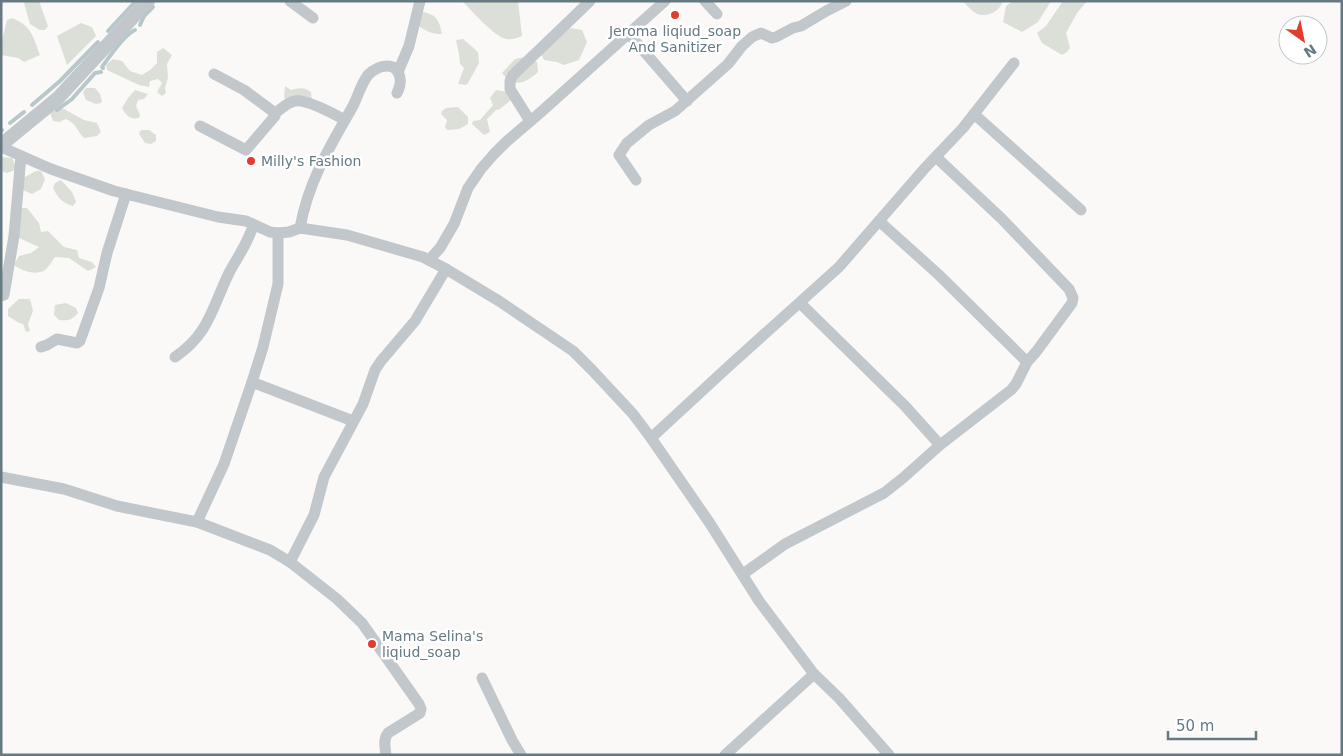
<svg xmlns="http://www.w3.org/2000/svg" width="1343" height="756" viewBox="0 0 1343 756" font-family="'DejaVu Sans',sans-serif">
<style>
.green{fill:#dbdfd7}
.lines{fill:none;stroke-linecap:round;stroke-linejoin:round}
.stream{stroke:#b8c7c9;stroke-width:4}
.minor{stroke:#c1c7ca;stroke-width:11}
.tertiary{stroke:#c1c7ca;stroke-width:14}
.poi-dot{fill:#e23c2f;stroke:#fff;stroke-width:2}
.labels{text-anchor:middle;stroke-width:5;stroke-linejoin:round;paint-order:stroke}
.poi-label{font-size:14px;fill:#657a82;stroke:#fff;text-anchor:start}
</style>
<rect width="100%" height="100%" fill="#faf9f8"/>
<g class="green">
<path d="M27,1H39L48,26L45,30H40L30,24L24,3Z"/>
<path d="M457,1H518L522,36C518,38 511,40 506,39C495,37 472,11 463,2Z"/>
<path d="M963,1H1003C1000,8 998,10 992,13C978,19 972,11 963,1Z"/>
<path d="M1013,1H1051L1038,22L1022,32L1003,22L1006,6Z"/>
<path d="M1063,1H1087L1077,13L1066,33L1070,48L1067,52L1062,55L1042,43L1037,33L1046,26Z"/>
<path d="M423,12C437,15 439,20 442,34C431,35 420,28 413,21L414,17Z"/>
<path d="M12,18C32,26 33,37 40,55L24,62L18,58L1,55V44L7,20Z"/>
<path d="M81,23L92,27L96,36L67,65L57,36Z"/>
<path d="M570,28L582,30L587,42L579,60L564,65L557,62L544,60L541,54L558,35Z"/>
<path d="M463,39L478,52L479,63L468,83L466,85L458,84L464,68L460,64L459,54L456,40Z"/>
<path d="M163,48L172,55L167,64L168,78L165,88L166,93L162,96L157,92L162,83L158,79L150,81L149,87L139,85L107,70L106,65L113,59L122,61L130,71L142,75L150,70L157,63V52Z"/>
<path d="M524,57L537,62L538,72C525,83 515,89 502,73L515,59Z"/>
<path d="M285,86L291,90C299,88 304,87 311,92L312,102L291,106L284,97Z"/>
<path d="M86,88H95L100,94L102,101L101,103L96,104L86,100L83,92Z"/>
<path d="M135,90L148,94L144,99L138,100L136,106L140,115L139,118C130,120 126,115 122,108L128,98Z"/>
<path d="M496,90L507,92L512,99L500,109L496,110L487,119L490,132L484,135L472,124L473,121L480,120L493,105L490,98Z"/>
<path d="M54,107L64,109L84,120L97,123L101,132L97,136L84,138C76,130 77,124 66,119L59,122L53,121L50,113Z"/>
<path d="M458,107L468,117V124L459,129L447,130L445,127L447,120L441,114L442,111L446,108Z"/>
<path d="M141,130H149L156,135V141L151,144L145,143L139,134Z"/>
<path d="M1,157L12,158L15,164V170L7,173L1,171Z"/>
<path d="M36,171H41L45,179L41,189L32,194L23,190V178Z"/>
<path d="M61,180L72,192L76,202L73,206C62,203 58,198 53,188L55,183Z"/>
<path d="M17,208H27L39,223L41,232L48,231L64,247L77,250L79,258L92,262L96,267L88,271L69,258L55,257C52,261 49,267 45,270C36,276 22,271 14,265L19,256L31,253L39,247L19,238Z"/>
<path d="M19,299H30L33,311L28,324L30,331L26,332L23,324L19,323L8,316V309Z"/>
<path d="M66,303L76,308L78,313C72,320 68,321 59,320L54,315L55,305Z"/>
</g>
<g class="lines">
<g class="stream">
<path d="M140,25L144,16L153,7"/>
<path d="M108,31L136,1"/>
<path d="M103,68L102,67C109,57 125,34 135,30"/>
<path d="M32,105L60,81L98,42"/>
<path d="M57,110L72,99L95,73L101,72"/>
<path d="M10,123L24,112"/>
<path d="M1,131L2,130"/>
</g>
<g class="minor">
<path d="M290,1L313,18"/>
<path d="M705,1L717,14"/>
<path d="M629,34L687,101"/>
<path d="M398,72L409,46L420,1"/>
<path d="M275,113C281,109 288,102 295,101C306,99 334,114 345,120"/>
<path d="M974,114L1081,210"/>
<path d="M530,121L510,89V81L513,75L590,1"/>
<path d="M200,126L246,150L275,116V113L244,90L214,74"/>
<path d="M1,147L51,169L114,191L218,217L246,221L270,232L278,233L289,232L300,228L347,235L423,257L446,269L499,301L573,351L592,370L633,414L651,438L709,522L759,601L814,674L839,698L889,755"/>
<path d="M636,180L619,155L627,143L649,125L675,111L728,64L742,46L752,37L761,33L772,38L776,37L793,28L801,26L828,10L846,1"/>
<path d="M879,221L939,275L1027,362"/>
<path d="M300,228C308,182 330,146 353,106C358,96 361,84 368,75C378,65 397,60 400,78C401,83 399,89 397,93"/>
<path d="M429,260L440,248L454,224L468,188L481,169L494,154L506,142L541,112L665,1"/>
<path d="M1,296L4,295L14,236L21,156"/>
<path d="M800,303L905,406L940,445"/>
<path d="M41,347L47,345L57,339L77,343L80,341L99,288L107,253L126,194"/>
<path d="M175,357C209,334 212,308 229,273C233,265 238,258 242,250C247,242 250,233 254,225"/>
<path d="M252,382L353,421"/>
<path d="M651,438L729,366L839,267L925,168L963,128L1014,63"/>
<path d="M1,477L64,489L117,506L197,522L270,550L290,562L337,599L362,623L419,704L421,709L420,713L388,733C383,739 385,747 386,755"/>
<path d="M197,522L224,464L252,382L263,347L278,284V233"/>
<path d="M290,562L314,515L324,477L363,404L375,370L381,361L415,321L446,269"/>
<path d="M743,574L785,544L884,493L903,478L940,445L1011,390L1016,384L1027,362L1036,352L1072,303L1073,298L1069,289L1002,219L936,157"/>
<path d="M482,678L512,740L521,755"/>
<path d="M725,755L814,674"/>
</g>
<path class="tertiary" d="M1,145L58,98L148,1"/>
</g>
<g class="poi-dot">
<circle cx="675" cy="15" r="5"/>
<circle cx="251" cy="161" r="5"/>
<circle cx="372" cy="644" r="5"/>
</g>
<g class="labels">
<g class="poi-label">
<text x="675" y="36" text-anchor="middle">Jeroma liqiud_soap<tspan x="675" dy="16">And Sanitizer</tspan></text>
<text x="261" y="166">Milly's Fashion</text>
<text x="382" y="641">Mama Selina's<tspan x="382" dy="16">liqiud_soap</tspan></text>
</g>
</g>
<rect width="1343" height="756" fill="none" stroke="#657a82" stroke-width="5"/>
<g transform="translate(1303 40) rotate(147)"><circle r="24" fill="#ffffff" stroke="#c1cacd"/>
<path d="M0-4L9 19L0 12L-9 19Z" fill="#e23c2f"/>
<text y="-8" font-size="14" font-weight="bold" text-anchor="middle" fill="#657a82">N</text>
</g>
<path d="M1168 731v8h88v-8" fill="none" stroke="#657a82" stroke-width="2.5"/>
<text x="1176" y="731" font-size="15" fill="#657a82" stroke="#ffffff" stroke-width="4" paint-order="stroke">50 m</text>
</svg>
